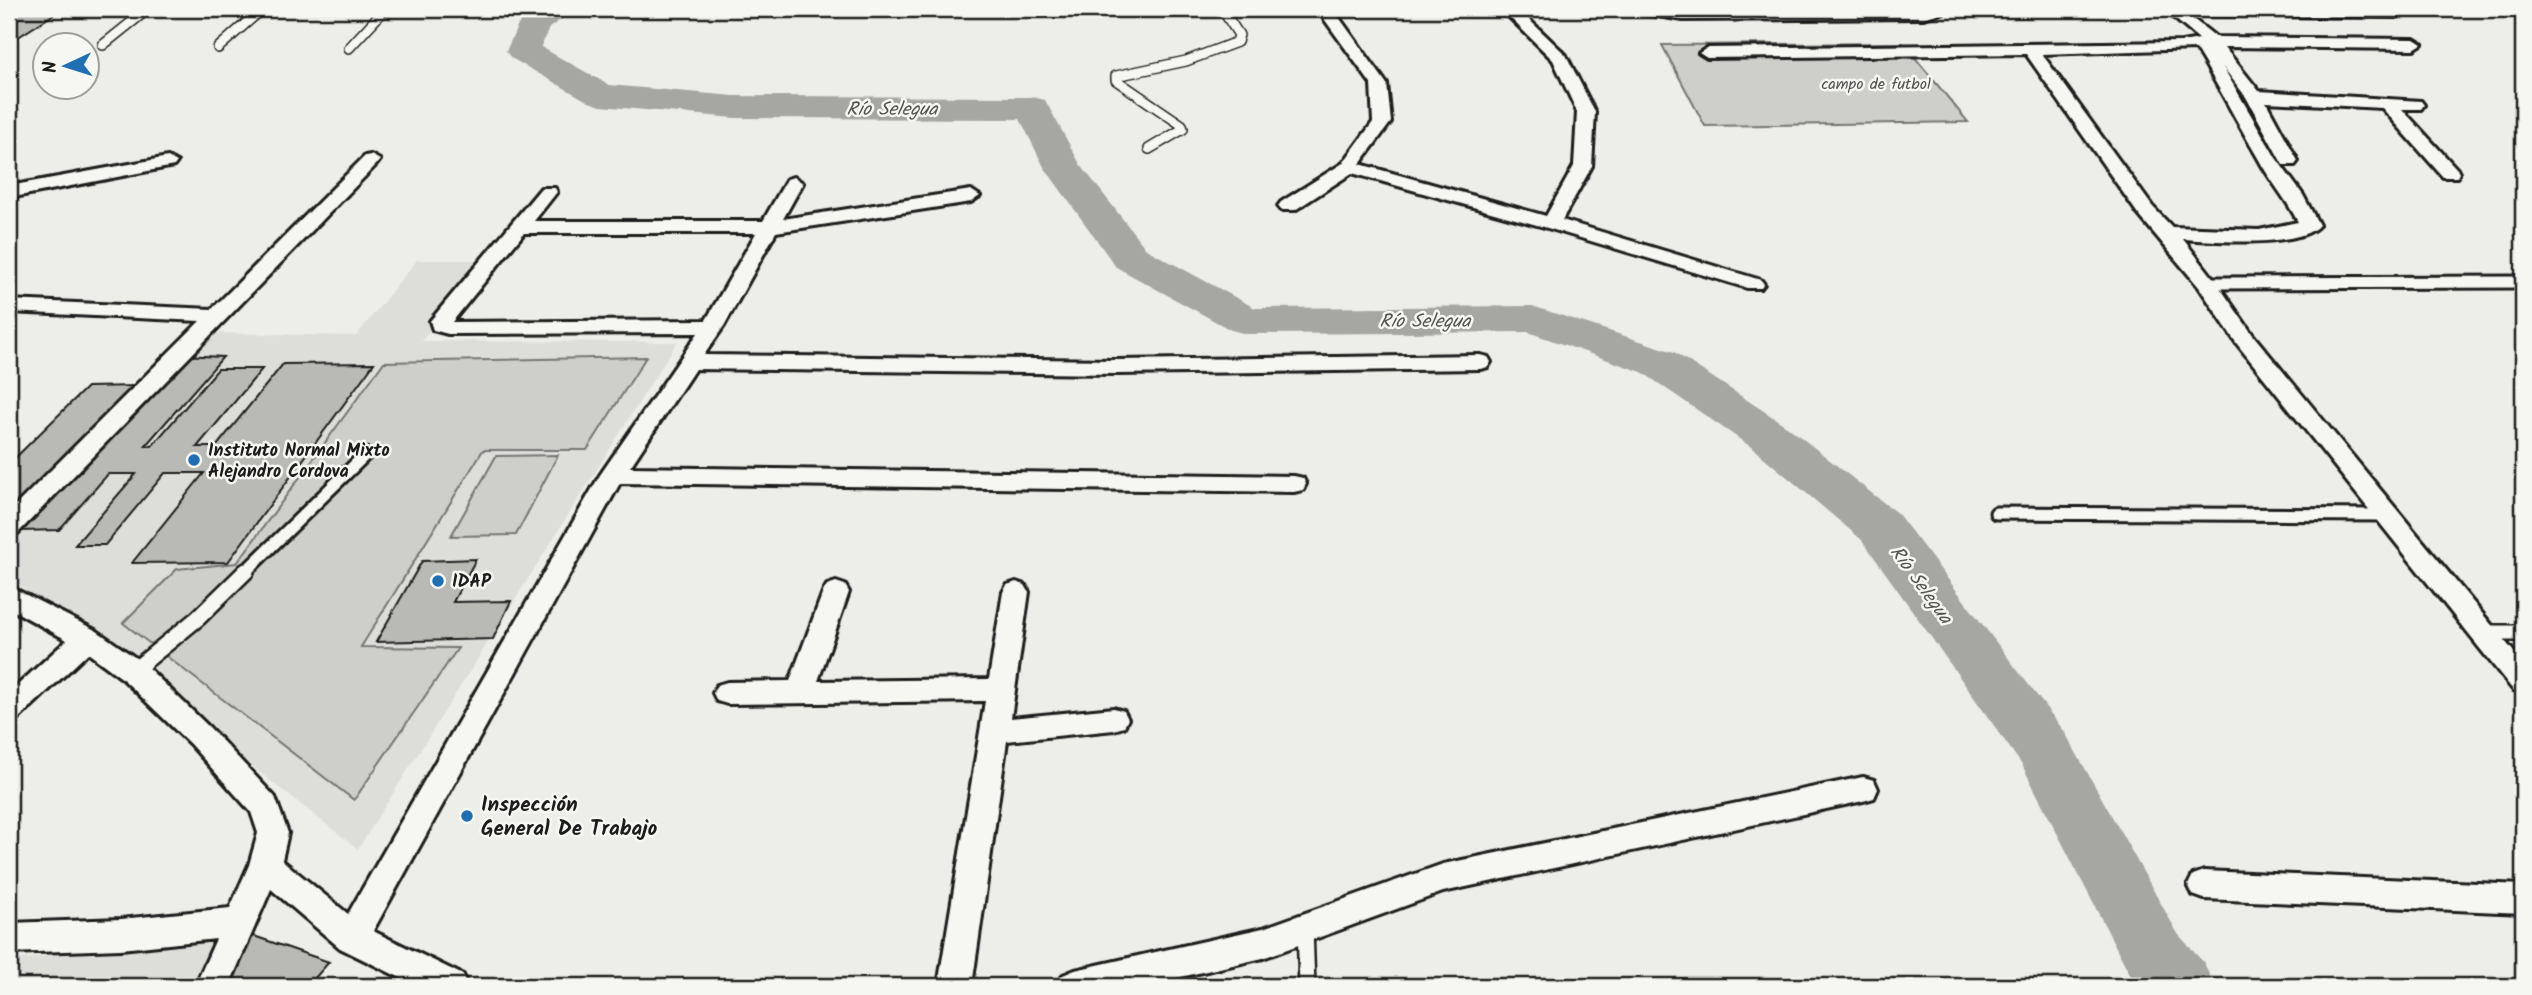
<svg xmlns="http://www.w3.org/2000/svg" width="2532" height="995" viewBox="0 0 2532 995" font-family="Kalam,sans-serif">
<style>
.built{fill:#ddddda}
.green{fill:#cececb;stroke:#757574;stroke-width:2}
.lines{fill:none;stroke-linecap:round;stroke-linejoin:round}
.river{fill:#a6a6a3;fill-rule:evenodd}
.building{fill:#b9b9b6;stroke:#1c1c1c;stroke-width:2}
.service-far2-casing{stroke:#1c1c1c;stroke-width:12}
.service-far1-casing{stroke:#1c1c1c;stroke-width:17}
.service-casing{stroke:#1c1c1c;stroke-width:20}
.minor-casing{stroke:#1c1c1c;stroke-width:6}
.service-far2{stroke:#f6f6f2;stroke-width:9}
.service-far1{stroke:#f6f6f2;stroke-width:11}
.service{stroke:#f6f6f2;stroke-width:15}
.minor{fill:#f6f6f2;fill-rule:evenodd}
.poi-dot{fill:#1f6fb2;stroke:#f6f6f2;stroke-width:2.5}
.labels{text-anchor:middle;stroke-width:5;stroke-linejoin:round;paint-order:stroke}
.far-park-label{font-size:16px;fill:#515151;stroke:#f6f6f2}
.poi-label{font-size:18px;font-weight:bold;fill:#1c1c1c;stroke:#f6f6f2;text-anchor:start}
.water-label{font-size:19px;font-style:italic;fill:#535352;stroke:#f6f6f2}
.near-poi-label{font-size:21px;font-weight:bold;fill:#1c1c1c;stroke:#f6f6f2;text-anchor:start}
</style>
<rect width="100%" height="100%" fill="#edede9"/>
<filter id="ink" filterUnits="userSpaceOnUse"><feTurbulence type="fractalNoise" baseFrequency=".0143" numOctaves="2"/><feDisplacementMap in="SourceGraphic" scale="14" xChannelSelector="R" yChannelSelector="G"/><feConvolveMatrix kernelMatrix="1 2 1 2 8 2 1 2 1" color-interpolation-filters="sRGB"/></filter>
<g filter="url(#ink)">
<g class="built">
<path d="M417,260H481L422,341L677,342L358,849L9,577V542L209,333L356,336Z"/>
<path d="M216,938L193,986H9V960Z"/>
</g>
<g class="green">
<path d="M1903,43L1968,122L1705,126L1662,45Z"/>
<path d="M646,357L587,450H483L361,647L458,648L354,800L123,623L177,569L237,563L384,362Z"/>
<path d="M558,455L516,535L451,536L496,456Z"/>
</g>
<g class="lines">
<path class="river" d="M534,9H571L566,16L549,28L541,47L609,85L734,96L1032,97L1045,100L1080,164L1146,249L1255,308L1532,306L1674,352L1788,427L1898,514L2064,731L2178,934L2204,963L2214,986H2136L2022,765L1862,540L1754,449L1642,372L1528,332L1247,334L1231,330L1116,267L1044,167L1020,119L734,118L601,106L589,102L511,58L506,51L519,23Z"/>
</g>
<g class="building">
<path d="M9,9H62L9,43Z"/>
<path d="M181,355L223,357L145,446H152L218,369H262L197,447H216L283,364L374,363L228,562L132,563L204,473H165L105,545H75L136,474H108L59,530L20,531Z"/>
<path d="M137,386L9,517V464L87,387Z"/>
<path d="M476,559L453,602L511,601L493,639L376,642L422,561Z"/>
<path d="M251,935L329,962L308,986H228Z"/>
</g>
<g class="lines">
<g class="service-far2-casing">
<g id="service-far2">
<path d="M103,45L148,9"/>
<path d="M218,48L262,9"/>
<path d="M349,48L385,9"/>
<path d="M1149,149L1183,129L1182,125L1116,80V76L1186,61L1237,42L1239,35L1222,9"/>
</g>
</g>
<g class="service-far1-casing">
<g id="service-far1">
<path d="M2207,283L2523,282"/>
<path d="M1996,513L2387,515"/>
<path d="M244,573L366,454"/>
</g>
</g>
<g class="service-casing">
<g id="service">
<path d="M2483,633H2523"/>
<path d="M133,671L198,618L246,571"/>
<path d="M1305,928L1307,986"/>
</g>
</g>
<g class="minor-casing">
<g id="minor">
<path d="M1317,9H1333L1387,84L1391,122L1360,164L1546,216L1574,166L1577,112L1553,60L1501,9H1518L1566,55L1595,112L1592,166L1562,220L1761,280L1764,284L1761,288H1747L1544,227L1352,173L1295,210H1281L1278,206L1281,202L1343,163L1373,122L1371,84Z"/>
<path d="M1637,9H1947L1944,12L1923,18L1683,20L1645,14Z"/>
<path d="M2163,9H2401L2404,12L2401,15L2396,17L2188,15L2216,37L2414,39L2422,44L2414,49L2224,47L2259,91L2421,101L2424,105L2421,109H2402L2457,169L2459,173L2457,177H2443L2382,108L2266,102L2298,161L2295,165H2283L2246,97L2223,67L2276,158L2303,195L2319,225C2300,248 2211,241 2183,239L2214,279L2253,335L2523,663V693L2513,690L2237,344L2199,287L2138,214L2026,54L1707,58L1699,53L1707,48L2182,42L2199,39ZM2196,49C2218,85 2237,122 2258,158C2270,181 2286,198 2298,222L2259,230L2172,227L2152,206L2042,54Z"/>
<path d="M371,155L380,160L377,164L18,533L9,536V512L200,321L9,312V300L212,309L365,156Z"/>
<path d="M168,157L177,162L174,166L9,198V186Z"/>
<path d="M794,177L803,183L783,219L971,190L980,196L971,202L776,232L724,326L704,355L1117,360L1480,355L1488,357L1491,362L1488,367L1480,369L1117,374L695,369L630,467L1294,476L1303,478L1306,484L1303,490L1294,492L620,483L373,931L463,975L468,986H417L340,948L271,889L229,986H195L216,939L121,949L9,953V923L121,919L230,908L249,865L258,833L251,812L190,744L123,679L88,653L19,718L9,721V693L67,640L9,608V586L97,631L143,663L210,728L275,797L288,833L282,860L348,914L600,475L698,333L448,334L433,330L430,321L541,188H555L557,192L534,221H763L787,179ZM524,233H756L706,320L452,322Z"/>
<path d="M836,582L845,585L849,592L818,681L989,679L1003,592L1007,585L1016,582L1025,585L1029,592L1011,718L1114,708L1124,711L1128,719L1124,727L1114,730L1007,741L972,986H938L985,701L727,704L717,701L713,693L717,685L727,682L790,681L823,592L827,585Z"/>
<path d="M1863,777L1874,780L1878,789L1874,798L1863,801L1443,892L1263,958L1142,986H1058L1063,975L1075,970L1263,928L1443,864Z"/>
<path d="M2204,871L2523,885V913L2204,899L2193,895L2188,885L2193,875Z"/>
</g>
</g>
<use href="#service-far2" class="service-far2"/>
<use href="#service-far1" class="service-far1"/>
<use href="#service" class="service"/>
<use href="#minor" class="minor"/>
</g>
</g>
<g class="poi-dot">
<circle cx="194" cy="460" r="7"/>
<circle cx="438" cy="581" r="7"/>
<circle cx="467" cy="816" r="7"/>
</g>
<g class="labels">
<g class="far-park-label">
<text x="1876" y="89">campo de futbol</text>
</g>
<g class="poi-label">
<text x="208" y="456">Instituto Normal Mixto<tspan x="208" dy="21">Alejandro Cordova</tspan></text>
<text x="452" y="587">IDAP</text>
</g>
<g class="water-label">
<text x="892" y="115">Río Selegua</text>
<text x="1425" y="327">Río Selegua</text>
<text transform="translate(1922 584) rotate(54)" y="7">Río Selegua</text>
</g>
<g class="near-poi-label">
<text x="481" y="811">Inspección<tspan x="481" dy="24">General De Trabajo</tspan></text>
</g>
</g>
<rect width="2532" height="995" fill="none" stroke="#f6f6f2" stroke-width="35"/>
<rect x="18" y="18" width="2497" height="960" fill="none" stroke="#1c1c1c" stroke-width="2.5" filter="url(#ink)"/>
<g transform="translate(66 66) rotate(266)"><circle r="33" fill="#f6f6f2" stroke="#9f9f9c" stroke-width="2"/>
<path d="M0-5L12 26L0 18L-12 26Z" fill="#1f6fb2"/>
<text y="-10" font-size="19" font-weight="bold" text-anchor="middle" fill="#1c1c1c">N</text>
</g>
</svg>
